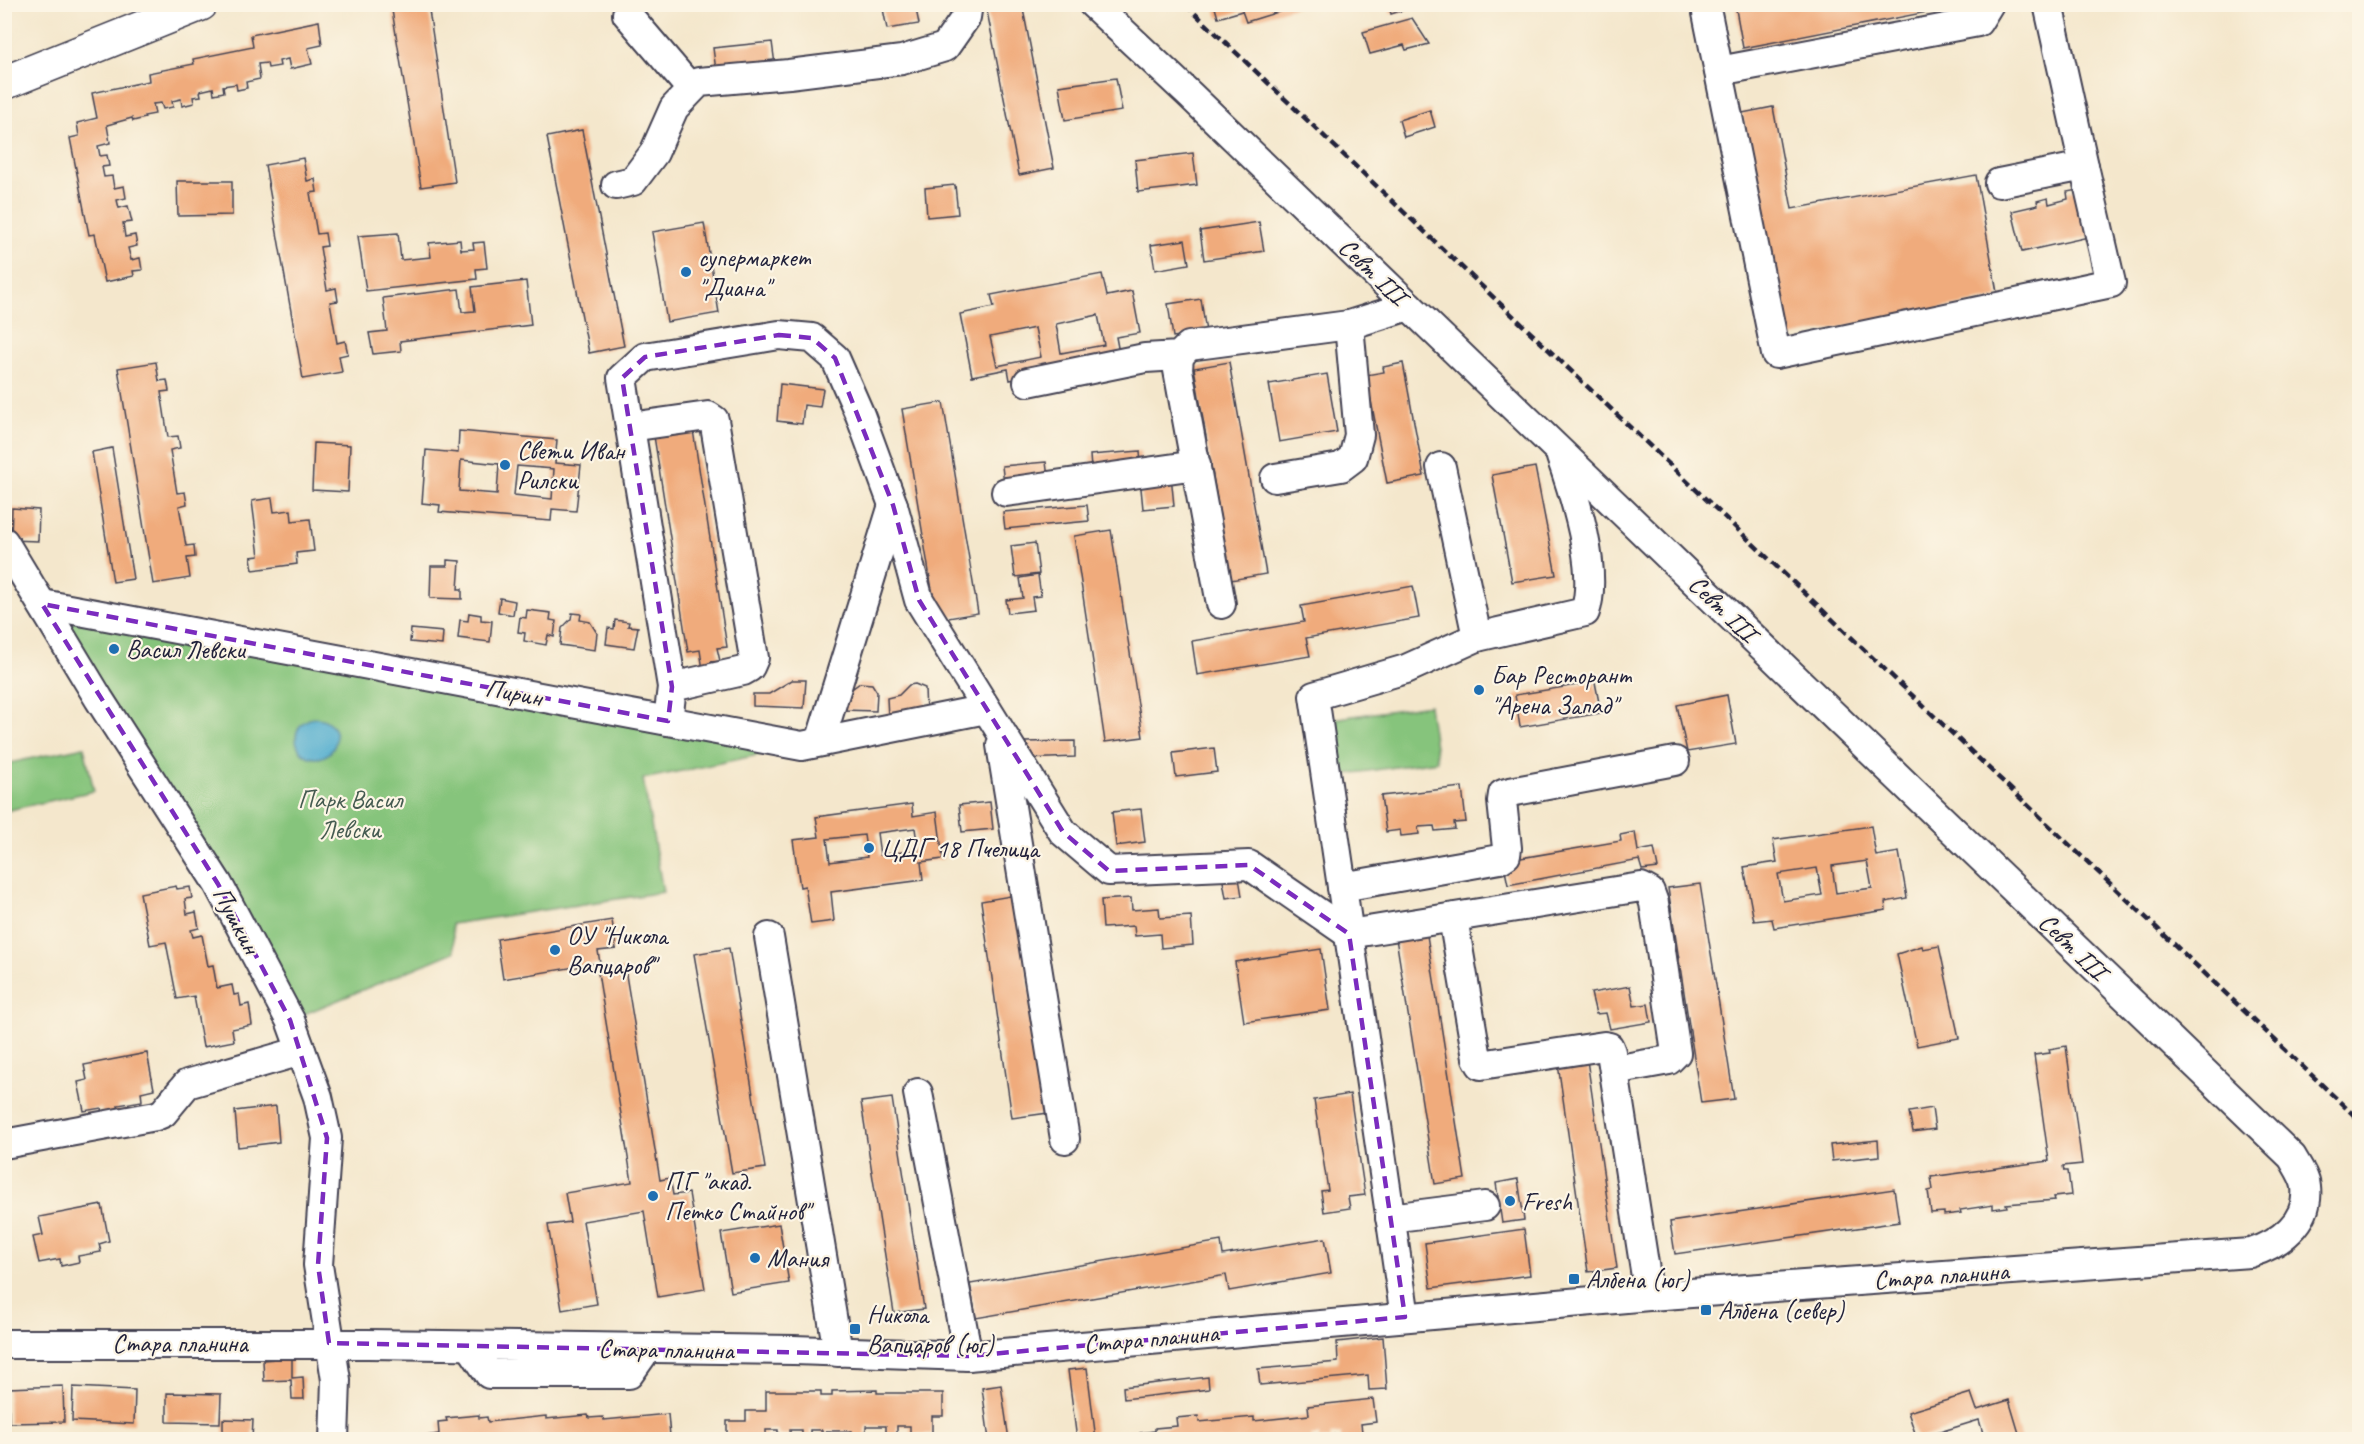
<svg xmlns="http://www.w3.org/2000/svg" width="2364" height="1444" viewBox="0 0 2364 1444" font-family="Caveat,sans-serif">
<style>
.green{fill:#86c47b;stroke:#54735b;stroke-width:1.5}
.water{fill:#51adcf;stroke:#3a6885;stroke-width:1.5}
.building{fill:#f0ab7b;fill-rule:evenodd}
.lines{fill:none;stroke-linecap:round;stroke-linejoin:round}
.minor-casing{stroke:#424051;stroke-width:32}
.major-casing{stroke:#424051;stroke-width:36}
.minor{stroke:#fff;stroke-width:28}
.major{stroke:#fff;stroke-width:33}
.rail{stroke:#22223b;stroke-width:4.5;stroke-dasharray:9 4.5;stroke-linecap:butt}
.marked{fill:none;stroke:#7b2cbf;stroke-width:4.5;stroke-dasharray:12 8;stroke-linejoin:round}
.poi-dot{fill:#1f6fb2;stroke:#fcf5e5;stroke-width:2}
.labels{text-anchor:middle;stroke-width:4.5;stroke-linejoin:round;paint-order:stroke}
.poi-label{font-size:26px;fill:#22223b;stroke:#fcf5e5;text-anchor:start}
.street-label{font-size:26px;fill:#22223b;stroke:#fcf5e5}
.park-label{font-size:26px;fill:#455b51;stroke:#fcf5e5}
</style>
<rect width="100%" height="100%" fill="#fcf5e5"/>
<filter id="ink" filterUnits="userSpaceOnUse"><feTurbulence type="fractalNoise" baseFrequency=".0167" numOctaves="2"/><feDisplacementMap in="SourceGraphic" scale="12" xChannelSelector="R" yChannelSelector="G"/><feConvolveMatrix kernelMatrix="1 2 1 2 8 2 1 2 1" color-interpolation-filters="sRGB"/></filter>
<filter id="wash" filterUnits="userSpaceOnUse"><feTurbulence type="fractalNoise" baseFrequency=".008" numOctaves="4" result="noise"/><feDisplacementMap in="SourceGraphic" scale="24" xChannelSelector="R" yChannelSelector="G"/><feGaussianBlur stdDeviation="1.35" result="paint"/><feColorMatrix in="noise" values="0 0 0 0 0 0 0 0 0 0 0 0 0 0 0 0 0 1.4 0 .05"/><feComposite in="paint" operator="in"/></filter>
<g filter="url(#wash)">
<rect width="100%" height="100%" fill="#f4e7cc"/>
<g class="green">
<path d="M42,604L802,746L643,779L663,892L452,924L454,952L290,1020Z"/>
<path d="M1429,705L1437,761L1334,776L1326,720Z"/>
<path d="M84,747L94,791L5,811V764Z"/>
</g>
<circle class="water" cx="316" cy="738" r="20"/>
<g id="blocks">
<g class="building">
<path d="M391,4H428L455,182L421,187Z"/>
<path d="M882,4H915L919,24L887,29Z"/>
<path d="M1022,4L1054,168L1019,175L986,6Z"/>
<path d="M1214,4H1301V5L1246,22L1242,11L1218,18Z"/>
<path d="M1388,4H1420V5L1391,14Z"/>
<path d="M1735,4H1958V6L1743,48Z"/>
<path d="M1412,18L1429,44L1406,50L1404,45L1370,54L1363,32Z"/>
<path d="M319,21L322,45L308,48L312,64L290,69L288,59L279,61L280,66L268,68L267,63L258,64L260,79L246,82L247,88L237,90L236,84L223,86L224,92L214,94L213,88L200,91L201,96L193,97L194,103L182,106L181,99L172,101L173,107L163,109L161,103L153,104L155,114L144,116L145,118L133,121L132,118L107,125L110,143L98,146L100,156L107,155L109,166L102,167L104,177L112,176L114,188L124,186L126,198L117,200L119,208L128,206L132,222L123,223L125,237L135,235L137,246L128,248L131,260L140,258L142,270L133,271L134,276L105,282L95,234L89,235L70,138L79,136L77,123L97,118L92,93L149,81L148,73L194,64L193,59L253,47L251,35Z"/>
<path d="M772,42L776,72L717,78L713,48Z"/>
<path d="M1116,78L1122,111L1065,120L1059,86Z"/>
<path d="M1773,107L1792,209L1976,175L1998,298L1784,338L1742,113Z"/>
<path d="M1430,110L1435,127L1404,137L1399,120Z"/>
<path d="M582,130L624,346L589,353L547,137Z"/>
<path d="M1193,153L1197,185L1138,192L1135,160Z"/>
<path d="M303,158L307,181L315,179L317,192L310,193L317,234L325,233L327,246L320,247L327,290L336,288L338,301L330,302L337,343L345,341L348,354L339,356L342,372L303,379L265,165Z"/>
<path d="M177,181H232V215L178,216Z"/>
<path d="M955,185L958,214L927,217L925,188Z"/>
<path d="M2077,190L2093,236L2022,252L2012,211L2038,205L2037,201L2048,198L2049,204L2068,199L2067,192Z"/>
<path d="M1259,222L1264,251L1204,260L1200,231Z"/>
<path d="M704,223L719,313L667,322L652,232Z"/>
<path d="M398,233L401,260L431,257L429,243L460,240L461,250L474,249L473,243L484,242L487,268L476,269L477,279L366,291L358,236Z"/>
<path d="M1185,240L1189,264L1155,270L1151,245Z"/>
<path d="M1102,274L1107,296L1132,291L1140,333L1116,337L1120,358L1010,380L1008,369L972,376L960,314L994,307L991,295ZM1098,315L1104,345L1061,353L1056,324ZM1035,328L1041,357L997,366L990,337Z"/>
<path d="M526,281L531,325L400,341L401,351L373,354L369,333L387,331L383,298L459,289L462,312L475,311L472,287Z"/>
<path d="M1201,299L1206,332L1173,337L1168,304Z"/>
<path d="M156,362L159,381L167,380L169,391L161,392L168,437L178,436L180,448L170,450L177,493L185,492L187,504L179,506L186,546L194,545L195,557L187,558L190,578L153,584L118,368Z"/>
<path d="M1229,362L1266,574L1231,580L1194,368Z"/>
<path d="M1403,363L1424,476L1387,483L1366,375L1384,372L1383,367Z"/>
<path d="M1327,374L1337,432L1279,442L1269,384Z"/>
<path d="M780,384L823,389L820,407L804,405L802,424L777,421Z"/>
<path d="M943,402L978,613L937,620L902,409Z"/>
<path d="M693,430L727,647L717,648L720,661L711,662L712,668L703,670L700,650L688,652L654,436Z"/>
<path d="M459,431L557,440L555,463L581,465L576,511L552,509L551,521L439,512L440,505L422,503L426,450L458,453ZM461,460L499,464L497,494L459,491ZM517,466L554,469L552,499L514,495Z"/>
<path d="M314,443L350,445L348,492L312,490Z"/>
<path d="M112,448L133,579L113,582L92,452Z"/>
<path d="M1140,451L1141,465L1091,469L1090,455Z"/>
<path d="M1046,462L1048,478L1004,483L1002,466Z"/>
<path d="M1535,467L1556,575L1512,582L1492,475Z"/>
<path d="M1171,475L1174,506L1143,509L1140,478Z"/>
<path d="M272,498L274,512L291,510L292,521L310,519L314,551L296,553L297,564L253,570L251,557L259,556L252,501Z"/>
<path d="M1087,505L1089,521L1005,529L1003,512Z"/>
<path d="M12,508L39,510L38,541L11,540Z"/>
<path d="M1111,530L1143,737L1105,742L1074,536Z"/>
<path d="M1035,543L1039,574L1015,577L1011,546Z"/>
<path d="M447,560L460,561L458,589H462V599L430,598L431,566H447Z"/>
<path d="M1038,575L1041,596L1032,597L1034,610L1008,613L1006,600L1023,598L1020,578Z"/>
<path d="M1413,586L1419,618L1306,638L1310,656L1197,675L1192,641L1304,622L1301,606Z"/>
<path d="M500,598L515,601L513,615L498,612Z"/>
<path d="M527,610L551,613L550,620L556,621L554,637L548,635L546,645L524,641L525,633L518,632L520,617L526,618Z"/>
<path d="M469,613L481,615V620L492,621L490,642L458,638L460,620L468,621Z"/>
<path d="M572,613L581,614L580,620L590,622L597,633L595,650L560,645L562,628L571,619Z"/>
<path d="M615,620L629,622L628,626L638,627L634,648L606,644L608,628L614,629Z"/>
<path d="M411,629L443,632L442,645L410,642Z"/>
<path d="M792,680H806L804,708L753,706V694H769Z"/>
<path d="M1595,682L1601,713L1520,727L1515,695Z"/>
<path d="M860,683L872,684L877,692L876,711L843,710L845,694Z"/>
<path d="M915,684L925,688L926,714L888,717L887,698L899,695L909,685Z"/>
<path d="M1727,695L1736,744L1687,752L1677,705Z"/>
<path d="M1075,741V757L1025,759V742Z"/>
<path d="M1214,748L1217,772L1176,777L1173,753Z"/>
<path d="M1462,787L1466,822L1454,823L1455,829L1435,831L1434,826L1418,827L1419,834L1401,836L1400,830L1386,832L1381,796Z"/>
<path d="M990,802L993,829L962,832L959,805Z"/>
<path d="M912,804L913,816L937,812L943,859L921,862L923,880L831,892L834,921L811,924L805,886L800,887L793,840L819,837L816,817ZM915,828L918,850L880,855L877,833ZM864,835L867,857L830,862L827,839Z"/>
<path d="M1141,809L1145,842L1116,846L1112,812Z"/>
<path d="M1871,826L1876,856L1899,852L1907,898L1885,902L1886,910L1774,928L1772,919L1754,921L1744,867L1777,862L1773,840ZM1867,861L1872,888L1836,893L1832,866ZM1817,868L1822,895L1783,901L1778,874Z"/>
<path d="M1635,832L1638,851L1654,848L1658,868L1642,870L1639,860L1508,885L1503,861L1621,841L1620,835Z"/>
<path d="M1239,878L1242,896L1226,898L1223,881Z"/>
<path d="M1700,884L1734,1099L1701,1103L1668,888Z"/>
<path d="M176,886L177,889L190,887L192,898L185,899L187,914L196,912L199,928L191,930L193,937L202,935L208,966L213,965L217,988L232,985L234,995L239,994L241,1006L249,1004L252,1025L232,1029L234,1041L203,1047L194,996L177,999L166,942L150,945L140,893Z"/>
<path d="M1016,895L1048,1113L1012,1118L981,901Z"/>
<path d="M1131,898L1132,910L1159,908L1160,918L1191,916L1193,945L1161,948L1160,934L1135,936L1134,926L1103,928L1101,900Z"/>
<path d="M612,920L616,949L598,951L600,963L503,979L497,939Z"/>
<path d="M1426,929L1465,1179L1435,1184L1395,932Z"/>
<path d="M1922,946L1923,949L1939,946L1959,1038L1917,1046L1897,954Z"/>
<path d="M729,948L765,1168L732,1173L694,954Z"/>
<path d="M1321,949L1330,1010L1244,1022L1235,962Z"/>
<path d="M625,969L660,1180L670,1178L673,1195L689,1193L705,1289L658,1297L644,1211L583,1221L597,1304L562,1310L548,1225L570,1222L565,1193L632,1182L598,973Z"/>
<path d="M1630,986L1634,1006L1648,1004L1651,1022L1610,1029L1606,1013L1596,1014L1591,993Z"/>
<path d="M2066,1046L2082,1164L2063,1166L2064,1171H2068L2071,1195L2054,1197L2055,1200L2006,1204L2007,1207L1993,1209V1205L1960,1210L1961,1213L1944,1215V1212L1931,1213L1928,1191L1933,1190L1931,1177L2049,1161L2034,1055L2050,1053L2049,1049Z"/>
<path d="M147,1053L154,1089L141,1092L142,1101L118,1105L119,1114L103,1117L101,1108L84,1111L78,1082L87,1080L84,1065Z"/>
<path d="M1587,1060L1617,1268L1588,1272L1558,1064Z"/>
<path d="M1350,1094L1365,1195L1348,1197L1350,1208L1324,1212L1321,1191L1328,1190L1314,1100Z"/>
<path d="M892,1098L924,1309L894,1313L861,1102Z"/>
<path d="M276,1106L279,1142L238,1147L235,1111Z"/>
<path d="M1932,1108L1935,1129L1913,1132L1909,1112Z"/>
<path d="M1878,1140L1879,1156L1832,1161L1830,1145Z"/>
<path d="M1518,1179L1524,1220L1502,1223L1496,1183Z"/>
<path d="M1894,1189L1899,1222L1675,1254L1670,1222Z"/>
<path d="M102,1205L109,1241L99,1244L101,1252L78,1256L79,1262L61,1266L60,1259L39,1263L33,1237L43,1235L39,1217Z"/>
<path d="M779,1224L789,1283L731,1292L721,1233Z"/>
<path d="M1524,1229L1530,1275L1431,1288L1425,1243Z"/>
<path d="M1325,1238L1331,1273L1229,1291L1226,1275L976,1318L970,1284L1221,1241L1223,1255Z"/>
<path d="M1383,1337L1387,1389L1369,1390L1368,1375L1260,1385L1258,1369L1338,1362L1337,1342Z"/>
<path d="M292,1358V1378L303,1377L304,1399H292L291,1380L264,1381L263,1360Z"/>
<path d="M1087,1368L1096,1440H1077L1068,1370Z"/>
<path d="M1208,1377L1209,1389L1124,1399L1123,1387Z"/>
<path d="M1001,1385L1009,1440H989L982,1388Z"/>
<path d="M63,1386L64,1422L9,1423L8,1388Z"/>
<path d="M73,1387L135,1390L134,1424L72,1421Z"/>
<path d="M877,1390V1393H943V1416H932V1434H910V1426H897V1434H886V1426H866V1437H851V1431H826V1435L822,1436V1430H810V1436H802V1430H790V1435H778V1430H766V1440H727V1421H746V1411H766V1391H821V1396H832V1391Z"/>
<path d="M167,1393L221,1394L220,1423L167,1422Z"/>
<path d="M1971,1393L1977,1410L2009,1400L2021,1440H1985L1979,1420L1917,1439L1908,1412Z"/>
<path d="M1373,1399L1376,1422L1361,1424L1363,1440H1341V1434L1330,1435L1331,1440H1319V1435L1311,1436L1312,1440H1141L1140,1433L1155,1431V1428L1177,1426L1176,1418L1198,1416L1199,1422L1254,1417V1421L1309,1415L1308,1406Z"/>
<path d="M668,1414L670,1436L656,1437V1440H419L418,1437L439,1434L438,1422L447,1421L446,1418L479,1415V1418L487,1417L488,1422L546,1416V1419L588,1415L589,1418L603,1417L604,1420Z"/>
<path d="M223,1419L253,1420L252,1440H223Z"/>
</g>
</g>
</g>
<g filter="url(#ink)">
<use href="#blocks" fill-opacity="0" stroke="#424051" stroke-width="1.5"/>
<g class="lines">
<g class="minor-casing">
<g id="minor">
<path d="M1707,13L1776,354L2111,283L2084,166"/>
<path d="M627,14L691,89"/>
<path d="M1719,71L1978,22L1989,4"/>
<path d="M1999,183L2084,166L2048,4"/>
<path d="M616,185L633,181L654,153L674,108L699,82L789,74L902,60L945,47L966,17L968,4"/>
<path d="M1179,356L1178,370L1221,604"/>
<path d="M1028,382L1145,358L1179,356L1189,346L1349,325L1409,306"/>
<path d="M630,427L708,416L714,420L754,658L750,667L743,671L672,687"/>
<path d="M1441,467L1477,637"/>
<path d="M1275,478L1341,467L1353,458L1359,435L1349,325"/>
<path d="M1006,492L1196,465"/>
<path d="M4,542L99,699L218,884L290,1020L318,1097L327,1138L318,1265L336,1380L334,1440"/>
<path d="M42,604L802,746L986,709"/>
<path d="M668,721L672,687L622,378L645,357L779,335L812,338L835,358L860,415L893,505L919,600L1063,832L1109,871L1249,865L1349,934L1641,887L1650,892L1654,903L1676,1053L1669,1060L1614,1070"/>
<path d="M820,742L893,505"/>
<path d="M1001,745L1065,1139"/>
<path d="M1342,887L1500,859L1506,855L1507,848L1502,801L1503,794L1510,792L1675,761"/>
<path d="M1453,918L1477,1058L1481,1065L1604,1046L1609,1047L1611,1052L1649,1296"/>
<path d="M769,937L838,1352"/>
<path d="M918,1093L968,1356"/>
<path d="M4,1144L156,1116L163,1113L187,1084L301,1051"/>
<path d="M1390,1218L1485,1206"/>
<path d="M1405,1317L1314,696L1406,669L1477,637L1585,612C1599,571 1575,497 1561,457"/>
<path d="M4,1344H368L794,1350L968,1356L1649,1296L2250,1253C2279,1244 2310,1222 2306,1187C2305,1177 2297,1166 2292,1157L1190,95L1093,4"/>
<path d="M470,1346L489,1374H629L646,1350"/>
</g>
</g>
<g class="major-casing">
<path id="major" d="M4,83L201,4"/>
</g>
<use href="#minor" class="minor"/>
<use href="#major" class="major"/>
<path class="rail" d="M1185,4L2360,1121"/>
</g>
</g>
<path class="marked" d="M779,335L812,338L835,358L893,505L919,600L1063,832L1109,871L1249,865L1349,934L1405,1317L968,1356L329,1343L318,1265L327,1138L290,1020L218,884L42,604L668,721L672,687L622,378L645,357Z"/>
<g class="poi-dot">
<circle cx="686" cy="272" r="6"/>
<circle cx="505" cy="465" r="6"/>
<circle cx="114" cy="649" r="6"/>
<circle cx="1479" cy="690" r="6"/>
<circle cx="869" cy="848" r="6"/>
<circle cx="555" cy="950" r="6"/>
<circle cx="653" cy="1196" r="6"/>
<circle cx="1510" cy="1201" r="6"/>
<circle cx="755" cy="1258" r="6"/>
<rect x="1568" y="1273" width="12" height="12" rx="3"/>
<rect x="1700" y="1304" width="12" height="12" rx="3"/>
<rect x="849" y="1323" width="12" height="12" rx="3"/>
</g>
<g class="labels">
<g class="poi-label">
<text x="698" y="266">супермаркет<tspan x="698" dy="30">"Диана"</tspan></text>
<text x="517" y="459">Свети Иван<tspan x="517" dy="30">Рилски</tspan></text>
<text x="126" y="658">Васил Левски</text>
<text x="1491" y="684">Бар Ресторант<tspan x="1491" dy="30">"Арена Запад"</tspan></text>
<text x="881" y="857">ЦДГ 18 Пчелица</text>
<text x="567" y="944">ОУ "Никола<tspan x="567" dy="30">Вапцаров"</tspan></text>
<text x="665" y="1190">ПГ "акад.<tspan x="665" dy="30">Петко Стайнов"</tspan></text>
<text x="1522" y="1210">Fresh</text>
<text x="767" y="1267">Мания</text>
<text x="1586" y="1288">Албена (юг)</text>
<text x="1718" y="1319">Албена (север)</text>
<text x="867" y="1323">Никола<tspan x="867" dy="30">Вапцаров (юг)</tspan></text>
</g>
<g class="street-label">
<text transform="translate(1373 271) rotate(44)" y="9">Севт III</text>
<text transform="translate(1723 608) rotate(44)" y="9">Севт III</text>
<text transform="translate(514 692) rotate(11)" y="9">Пирин</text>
<text transform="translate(237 920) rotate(62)" y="9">Пушкин</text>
<text transform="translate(2073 946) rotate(44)" y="9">Севт III</text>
<text transform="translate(1941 1275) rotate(-4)" y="9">Стара планина</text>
<text transform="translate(1151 1338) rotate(-5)" y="9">Стара планина</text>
<text x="180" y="1352">Стара планина</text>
<text transform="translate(666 1349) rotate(1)" y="9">Стара планина</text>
</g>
<g class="park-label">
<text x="350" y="808">Парк Васил<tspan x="350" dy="30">Левски</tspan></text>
</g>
</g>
<rect width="2364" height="1444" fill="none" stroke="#fcf5e5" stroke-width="24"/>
</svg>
